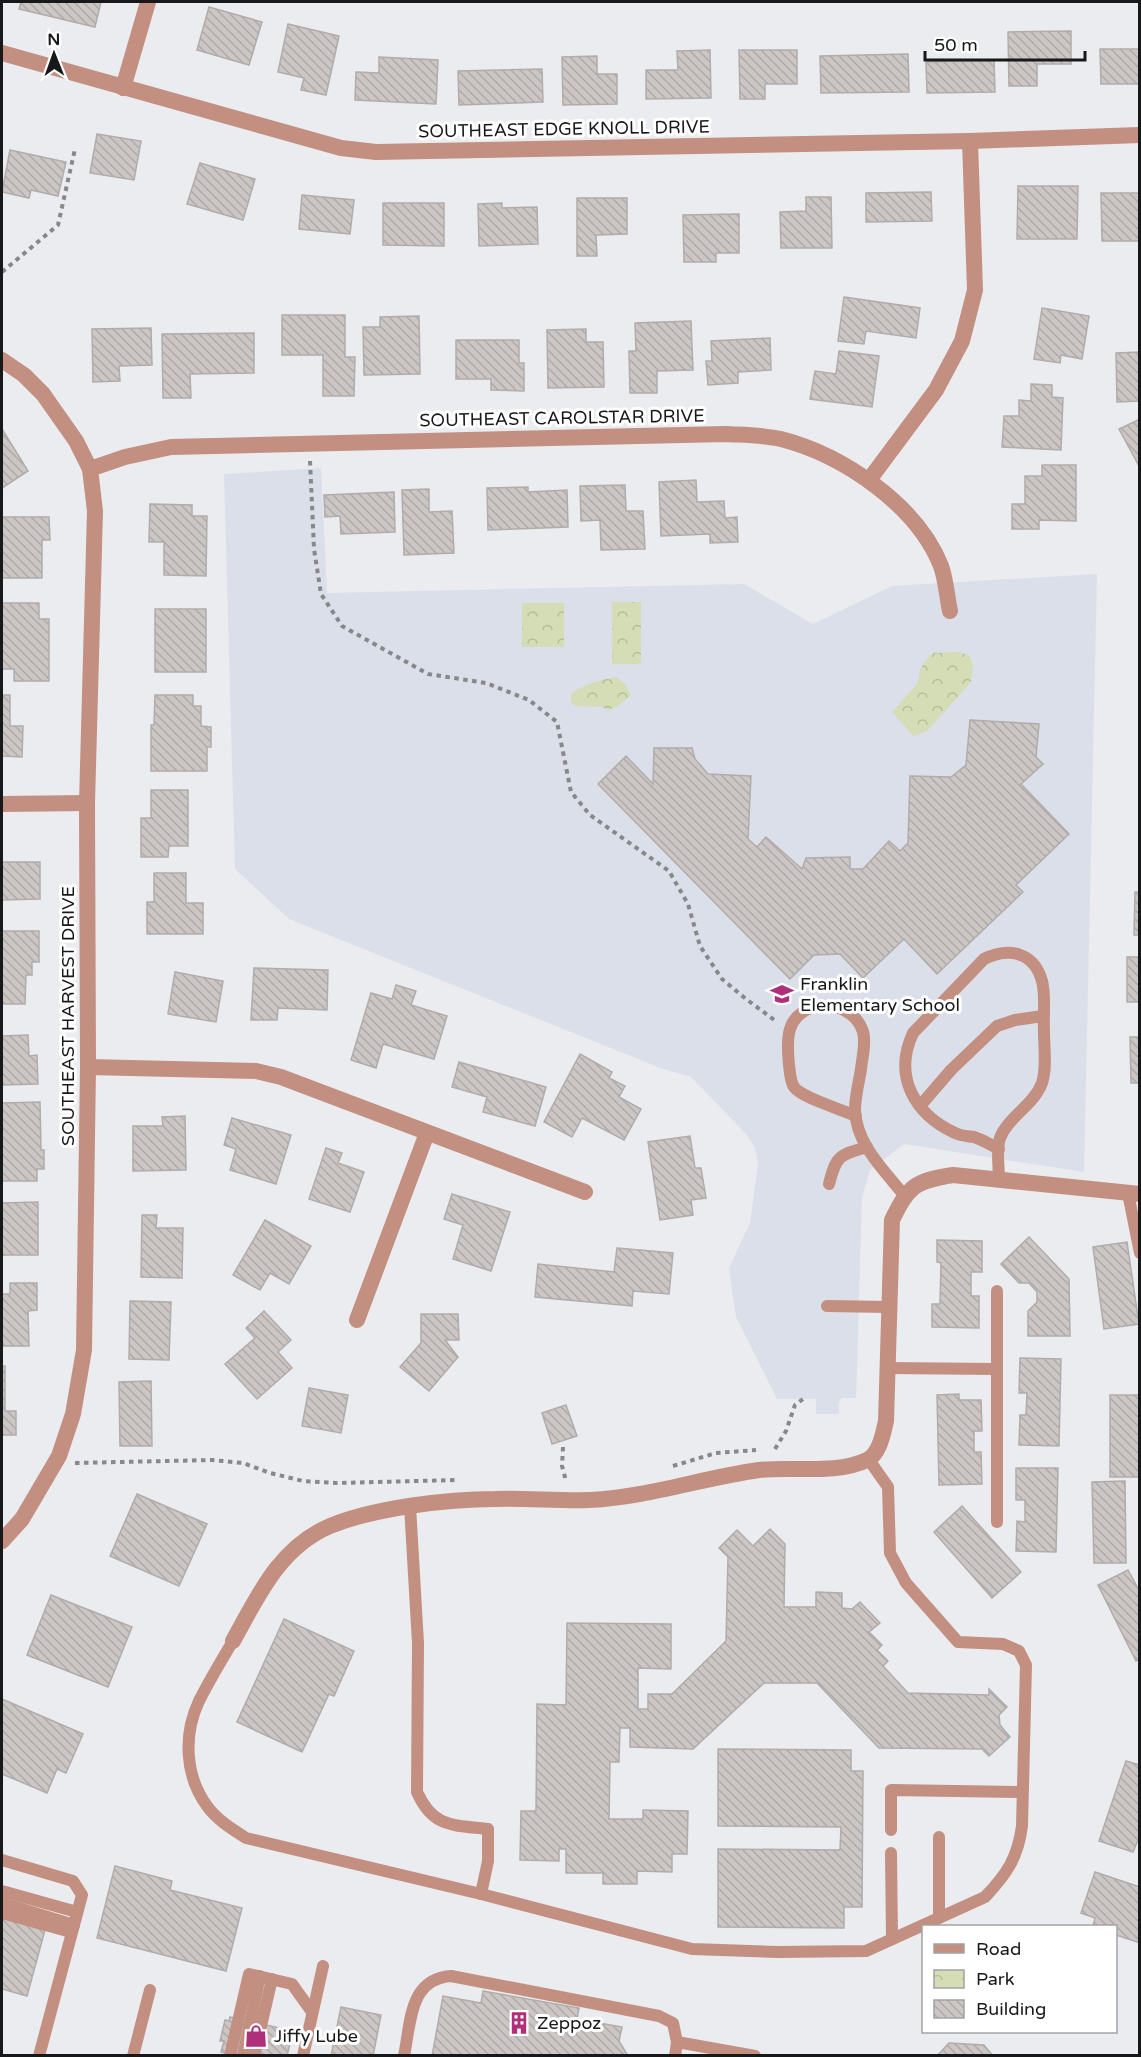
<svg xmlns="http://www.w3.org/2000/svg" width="1141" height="2057" viewBox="0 0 1141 2057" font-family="'Varela Round',sans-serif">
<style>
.built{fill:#dbdfea}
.park{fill:url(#park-crowns)}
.building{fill:url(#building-back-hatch);stroke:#b1acaa;stroke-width:1.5}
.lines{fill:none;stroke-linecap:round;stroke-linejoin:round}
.path{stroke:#86888a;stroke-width:4;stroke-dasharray:4.5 4.5;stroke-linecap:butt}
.service{stroke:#c28f81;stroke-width:12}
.minor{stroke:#c28f81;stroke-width:16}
.labels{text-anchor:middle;stroke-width:6;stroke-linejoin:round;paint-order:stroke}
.street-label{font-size:18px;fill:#171819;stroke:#fff}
.poi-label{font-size:18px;fill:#171819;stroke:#fff;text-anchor:start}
</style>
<defs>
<pattern id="park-crowns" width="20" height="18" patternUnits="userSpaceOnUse" patternTransform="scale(1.5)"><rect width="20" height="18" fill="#d4ddb5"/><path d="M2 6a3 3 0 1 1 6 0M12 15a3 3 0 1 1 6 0" fill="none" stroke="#b5bd9b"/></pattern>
<pattern id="building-back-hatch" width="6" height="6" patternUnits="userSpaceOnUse" patternTransform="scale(1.5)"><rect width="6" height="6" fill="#ccc7c5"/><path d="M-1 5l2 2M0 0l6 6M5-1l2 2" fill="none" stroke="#aeaaa9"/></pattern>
</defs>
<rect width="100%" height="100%" fill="#eaecf0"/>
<path class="built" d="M321,468L327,593L744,584L813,624L892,586L1097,574L1084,1172L904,1144L870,1170L862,1198L856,1398H841L839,1403V1414H816V1399H777L736,1317L729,1268L750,1223L758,1164L755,1148L746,1134L691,1077L663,1069L289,919L235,869L224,474Z"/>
<g class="park">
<rect x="612" y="602" width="29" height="62"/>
<rect x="522" y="603" width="42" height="44"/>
<path d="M958,652L969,655L973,665L971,682L927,731L913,736L892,712L918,683L920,669L932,653Z"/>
<path d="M616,677L625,684L631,695L617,707L608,710L602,707L575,706L571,702V694C584,684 600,680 616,677Z"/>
</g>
<g class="building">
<path d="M21,2H101L95,27L19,9Z"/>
<path d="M209,7L262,22L249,65L197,50Z"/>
<path d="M288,24L339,36L326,95L301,90L304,78L278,72Z"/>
<path d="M1071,31V64H1037V86H1009L1008,32Z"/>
<path d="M1100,49H1140V84H1101Z"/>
<path d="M710,50L711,98L646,99V70H678L677,51Z"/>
<path d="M739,50H797V84H765V99H740Z"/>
<path d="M908,54L909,92L821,93L820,56Z"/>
<path d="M597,56V74H617V104L563,105L562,57Z"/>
<path d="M379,57L438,60L436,104L355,100L356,72L379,73Z"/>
<path d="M994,60L995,92L927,93L926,62Z"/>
<path d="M542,69L543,102L459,105L458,71Z"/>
<path d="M97,134L141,141L134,180L90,173Z"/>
<path d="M10,150L66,162L58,196L31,190L29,198L2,192Z"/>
<path d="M200,163L255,179L243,220L187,204Z"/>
<path d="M1018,186H1078L1077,239H1017Z"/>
<path d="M931,192L932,221L866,222V193Z"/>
<path d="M1101,193H1140V241H1102Z"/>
<path d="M302,195L354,200L350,234L299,229Z"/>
<path d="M806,197H831L832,248H781L780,212L806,211Z"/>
<path d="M577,198H627V234L596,235L597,256H577Z"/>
<path d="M383,203H444V246L383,245Z"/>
<path d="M502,203V208L537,207L538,244L479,246L478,204Z"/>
<path d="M739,214V253H716V262H684L683,215Z"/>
<path d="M844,297L920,308L916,338L866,331L864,344L838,341Z"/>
<path d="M1042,308L1089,316L1082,359L1061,355L1060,363L1034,359Z"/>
<path d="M282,315H345V357H355L354,396H323V355H282Z"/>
<path d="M419,316L420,374L364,375L363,327H380V317Z"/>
<path d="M691,321L693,370L657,371V393H630L629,351H636L635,323Z"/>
<path d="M151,328L152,365L119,366L120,381L93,382L92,329Z"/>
<path d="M586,329V342H603L604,387L548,388L547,330Z"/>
<path d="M254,333V373L190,374L191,398H163L162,334Z"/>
<path d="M770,338L771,370L738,372V383L708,385L706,361H712L711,341Z"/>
<path d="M456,340H519V363H524V391L491,390V379H456Z"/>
<path d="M839,351L879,356L872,407L810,399L815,371L836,374Z"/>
<path d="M1140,352V401L1117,402L1116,353Z"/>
<path d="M1031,384L1052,385V397L1063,398L1061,450L1002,447L1004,416H1019V400L1031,401Z"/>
<path d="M1140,419V468L1119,429Z"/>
<path d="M2,429L28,471L2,488Z"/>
<path d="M1042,465H1076V521L1039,520V529H1012V504H1025V476H1042Z"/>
<path d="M696,480L697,502L724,501L725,518L737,517L738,542L710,543V534L661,536L659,482Z"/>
<path d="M625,485L626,511H643L645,549L601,550L600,520L581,521L580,486Z"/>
<path d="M528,487V492L567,490L568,527L488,530L487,488Z"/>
<path d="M429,489V512L452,511L454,553L404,555L402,490Z"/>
<path d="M394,492L395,532L341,534L340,516L325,517L324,495Z"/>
<path d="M150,504L192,505V516H207L206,576L164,575V542H149Z"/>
<path d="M2,517H49L50,540H42V578H2Z"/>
<path d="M2,603H39V619H49V681H14V669H2Z"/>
<rect x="155" y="609" width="51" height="63"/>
<path d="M2,695H10V726H23L22,757L2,756Z"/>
<path d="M155,695H193V706H201V726L211,727V747H207V771H151V725H154Z"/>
<path d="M970,720L1039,724L1036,757L1043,764L1021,784L1069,834L1016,885L1023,892L937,974L904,939L863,978L840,954L814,955L790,979L598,784L626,756L653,784L654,748H692L695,759L708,774L751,776L748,839L757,847L766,837L802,869L806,858L850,857V869H863L889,841L900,851L908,843L910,776L951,777L966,765Z"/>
<path d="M151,790H188V846H169L168,857H141V818H151Z"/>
<path d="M2,862H40V899L2,900Z"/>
<path d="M154,873H186V903H203V934H147V902H154Z"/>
<path d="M1135,892H1140V935H1134Z"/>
<path d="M2,931H39V962H32V975H26L25,1004H2Z"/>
<rect x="1127" y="957" width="13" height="45"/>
<path d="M254,968L328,970L327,1010L278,1008L277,1020H251Z"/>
<path d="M175,972L223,981L216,1022L168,1014Z"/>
<path d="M396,985L416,991L411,1005L447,1016L434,1059L383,1044L376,1068L351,1060L371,993L392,999Z"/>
<path d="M28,1035L29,1056L37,1055L38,1084L2,1085V1036Z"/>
<path d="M1130,1037H1140V1083H1131Z"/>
<path d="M580,1054L612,1072L609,1078L625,1086L619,1097L641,1109L624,1140L582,1118L572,1137L544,1122Z"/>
<path d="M459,1062L546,1087L535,1126L483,1112L487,1097L452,1087Z"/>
<path d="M40,1102L41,1150H44V1169H37V1181H2V1103Z"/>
<path d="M185,1116L186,1170L133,1171V1126H163L162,1117Z"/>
<path d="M232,1118L291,1135L276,1184L230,1170L236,1149L224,1145Z"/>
<path d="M690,1136L695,1168H701L706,1198L691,1200L693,1215L660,1220L648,1142Z"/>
<path d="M326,1148L342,1153L338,1163L364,1172L350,1212L309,1199Z"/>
<path d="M452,1194L510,1212L491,1271L453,1259L463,1225L444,1219Z"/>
<path d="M38,1202V1255H2V1203Z"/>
<path d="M142,1215H157L156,1228H183L182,1278L141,1277Z"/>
<path d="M265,1220L311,1246L289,1284L270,1273L260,1290L233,1275Z"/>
<path d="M1029,1237L1069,1279L1070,1336H1028V1311L1037,1302V1292L1029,1283H1019L1001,1264Z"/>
<path d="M937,1240L982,1241V1272H971V1296H979V1328L932,1327V1304H940L941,1263L937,1262Z"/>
<path d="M1127,1242L1139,1324L1104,1329L1093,1247Z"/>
<path d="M617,1248L673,1253L669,1294L633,1291L632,1306L535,1297L538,1264L614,1272Z"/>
<path d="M10,1283H37V1310L28,1311L29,1346H2V1294H10Z"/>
<path d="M130,1301L171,1302L169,1360L129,1359Z"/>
<path d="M264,1311L291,1340L278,1352L292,1368L257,1399L225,1364L255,1338L246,1328Z"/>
<path d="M421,1314H458L459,1340H445L458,1357L429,1391L400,1367L421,1343Z"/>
<path d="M1020,1358L1061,1359L1059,1446L1019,1445L1020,1415H1026L1027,1393H1019Z"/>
<path d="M2,1366H5V1411H16V1435H2Z"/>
<path d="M151,1381L152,1446H120L119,1382Z"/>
<path d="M309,1388L348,1395L341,1433L302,1426Z"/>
<path d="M959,1394V1400H981L982,1431H974V1452H981L982,1484L939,1485L937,1395Z"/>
<rect x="1110" y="1395" width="30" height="82"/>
<path d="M566,1405L577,1436L552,1444L542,1413Z"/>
<path d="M1016,1468H1058L1056,1552L1016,1551L1017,1521L1025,1522V1500H1016Z"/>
<path d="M1125,1481L1126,1563H1094L1092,1482Z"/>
<path d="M137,1494L207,1524L179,1586L110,1556Z"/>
<path d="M962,1506L1021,1572L992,1598L934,1532Z"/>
<path d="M770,1529L785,1544L784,1607H816V1592L842,1593V1608L852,1609L860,1602L880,1623L869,1632L882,1645L877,1650L888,1661L883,1666L908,1693L989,1695V1689L1007,1707L999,1715L1000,1725L1010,1737L989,1756L982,1749L879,1748L817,1683H764L693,1749L630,1747V1728H620L619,1762H610L609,1819H643V1810L688,1811L687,1854H672V1872L637,1871V1884H603V1873H566V1849H559V1861L520,1860L521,1811H536L537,1704L566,1705L567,1623L671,1624V1669L638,1668V1709H648V1694H672L726,1641L728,1557L719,1548L737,1530L753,1546Z"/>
<path d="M1128,1570L1140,1592V1659L1136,1661L1098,1585Z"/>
<path d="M51,1595L132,1627L108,1687L27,1655Z"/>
<path d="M284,1619L354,1651L334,1696L329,1694L302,1752L237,1722Z"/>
<path d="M2,1699L83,1734L66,1773L57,1769L47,1793L2,1774Z"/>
<path d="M718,1749L851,1750V1771H863L862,1907H844V1928L718,1927V1849L840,1850L841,1827L718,1826Z"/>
<path d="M1126,1761L1140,1765V1835L1133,1852L1099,1841Z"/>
<path d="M115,1866L172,1881L170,1890L242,1908L226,1971L97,1938Z"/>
<path d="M1095,1872L1140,1887V1943L1116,1935V1926H1093L1095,1918L1081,1913Z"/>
<path d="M2,1918L45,1930L27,1996L2,1989Z"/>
<path d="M483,1991L579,2008L577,2019L622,2027L619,2041L628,2056H432L443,1996L481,2003Z"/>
<path d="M341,2007L381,2015L373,2056H331Z"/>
<path d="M230,2017L293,2031L287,2056H235L221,2052L224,2041H220L225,2020L229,2021Z"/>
<path d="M949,2043L984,2045L993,2056H937Z"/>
</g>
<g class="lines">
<g class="path">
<path d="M2,272L58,225L75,149"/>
<path d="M310,461L314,549L321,594L342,626L428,674L486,683L529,700L557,722L571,792L590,815L669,871L688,904L700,946L722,979L746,999L777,1022"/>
<path d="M563,1447L562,1466L566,1481"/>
<path d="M775,1449L786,1431L795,1405L803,1399"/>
<path d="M75,1463L212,1460L243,1463L270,1473L303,1481L337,1483L457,1480"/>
<path d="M673,1466L716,1453L756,1450"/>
</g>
<g class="service">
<path d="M920,1106L951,1070L997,1026L1015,1020L1043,1016"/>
<path d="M856,1116C841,1109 802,1098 794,1087C790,1081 790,1072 789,1065C788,1055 787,1043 789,1033C796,997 850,998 862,1029C867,1040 862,1058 861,1069C859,1082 855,1097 855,1110C856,1144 884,1170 904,1195"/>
<path d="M999,1149C991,1145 983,1140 974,1137C967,1136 961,1136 955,1133C914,1114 893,1076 913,1033L984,959C1009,947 1034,952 1042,981C1046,996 1043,1016 1044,1032C1044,1048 1047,1068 1042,1083C1034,1105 1008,1117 1000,1138C996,1149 999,1167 999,1179"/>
<path d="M829,1184C836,1156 839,1155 867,1147"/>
<path d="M1128,1193L1140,1253"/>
<path d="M997,1291V1522"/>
<path d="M827,1306L889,1307"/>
<path d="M887,1368L996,1369"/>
<path d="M410,1506L418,1643L417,1792C433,1828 453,1825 488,1829V1861L481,1894"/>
<path d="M233,1641C221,1661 209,1681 199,1701C183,1735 185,1776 207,1806C217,1820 232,1829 246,1838L481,1894L692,1949L778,1952L866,1951L985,1897C1007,1874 1018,1857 1022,1826L1026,1665L1019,1651L1003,1644L958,1642L906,1583L890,1553L888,1487L869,1460"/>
<path d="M891,1830V1790L1022,1792"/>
<path d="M891,1853L892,1939"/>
<path d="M2,1860L73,1881L82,1895L39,2056"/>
<path d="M2,1891L77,1912"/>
<path d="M2,1903L74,1925"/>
<path d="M2,1913L71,1932"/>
<path d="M939,1918V1837"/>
<path d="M133,2056L150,1990"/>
<path d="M230,2056L249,1974L292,1984L312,2012"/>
<path d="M243,2056L260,1976"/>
<path d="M254,2056L272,1979"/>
<path d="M303,2056L323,1966"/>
<path d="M404,2056C411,2022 409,1979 451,1976L659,2016L673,2023L677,2042L755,2056"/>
<path d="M675,2056L677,2042"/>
</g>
<g class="minor">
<path d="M2,53L341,148L376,152L970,141L1140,135"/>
<path d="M123,88L148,2"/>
<path d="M2,360L24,375L43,394L76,441L90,469L95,511L87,803L88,1067L84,1350L73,1414L59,1456L22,1519L2,1541"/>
<path d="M90,469L125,457L171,447L726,434C744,435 764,435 781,439C843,455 917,505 941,566C946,580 947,597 950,611"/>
<path d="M869,480L936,390L962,341L975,290L970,141"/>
<path d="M2,804L87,803"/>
<path d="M88,1067L256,1071L281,1077L585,1192"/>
<path d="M357,1320L427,1133"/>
<path d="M233,1641C258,1596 279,1548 330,1526C374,1508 447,1499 495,1499C526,1498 558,1501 590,1500C648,1497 702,1478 759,1470C794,1466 835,1475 867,1460C880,1454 883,1433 886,1421L892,1220C909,1186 914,1181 953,1175L1140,1194"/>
</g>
</g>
<defs>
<g id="school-bare" transform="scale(1.8)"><path d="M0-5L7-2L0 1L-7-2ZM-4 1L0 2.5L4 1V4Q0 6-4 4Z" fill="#b02f7a" stroke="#fff" stroke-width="2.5" paint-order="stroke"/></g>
<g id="building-bare" transform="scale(1.8)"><path d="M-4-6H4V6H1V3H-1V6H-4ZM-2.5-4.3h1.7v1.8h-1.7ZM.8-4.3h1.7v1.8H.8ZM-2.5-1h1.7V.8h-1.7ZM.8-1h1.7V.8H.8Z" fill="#b02f7a" stroke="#fff" stroke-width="2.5" paint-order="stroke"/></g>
<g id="shop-bare" transform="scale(1.8)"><path d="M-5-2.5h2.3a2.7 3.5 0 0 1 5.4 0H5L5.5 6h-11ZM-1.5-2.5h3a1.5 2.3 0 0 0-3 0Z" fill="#b02f7a" stroke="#fff" stroke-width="2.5" paint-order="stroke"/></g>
</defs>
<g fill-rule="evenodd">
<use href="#school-bare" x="782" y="994"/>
<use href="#building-bare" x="519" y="2023"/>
<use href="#shop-bare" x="256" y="2036"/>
</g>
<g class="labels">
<g class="street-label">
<text transform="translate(564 129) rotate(-1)" y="6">SOUTHEAST EDGE KNOLL DRIVE</text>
<text transform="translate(562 418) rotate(-1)" y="6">SOUTHEAST CAROLSTAR DRIVE</text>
<text transform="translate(68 1016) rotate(-90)" y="6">SOUTHEAST HARVEST DRIVE</text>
</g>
<g class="poi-label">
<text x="800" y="990">Franklin<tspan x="800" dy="21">Elementary School</tspan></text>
<text x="537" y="2029">Zeppoz</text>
<text x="274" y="2042">Jiffy Lube</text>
</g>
</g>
<rect width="1141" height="2057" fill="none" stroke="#171819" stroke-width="6"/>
<rect x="922" y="1925" width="195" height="108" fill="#ffffff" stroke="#a2a3a3" stroke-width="1.5"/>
<rect x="934" y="1944" width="30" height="9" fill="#c28f81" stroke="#a2a3a3" stroke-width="1.5"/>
<text x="976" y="1955" font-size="18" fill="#171819">Road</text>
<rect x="934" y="1970" width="30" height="18" fill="url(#park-crowns)" stroke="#a2a3a3" stroke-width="1.5"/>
<text x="976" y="1985" font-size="18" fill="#171819">Park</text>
<rect x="934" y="2000" width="30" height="18" fill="url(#building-back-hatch)" stroke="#a2a3a3" stroke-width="1.5"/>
<text x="976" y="2015" font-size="18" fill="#171819">Building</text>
<g transform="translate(54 54) rotate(359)" stroke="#ffffff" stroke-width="4.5" paint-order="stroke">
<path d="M0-4.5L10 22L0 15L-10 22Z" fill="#171819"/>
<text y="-9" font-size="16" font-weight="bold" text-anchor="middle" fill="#171819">N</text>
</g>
<path d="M925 51v9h160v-9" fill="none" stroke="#171819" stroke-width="3"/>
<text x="934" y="51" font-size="18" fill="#171819" stroke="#ffffff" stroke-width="4.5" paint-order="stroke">50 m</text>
</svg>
